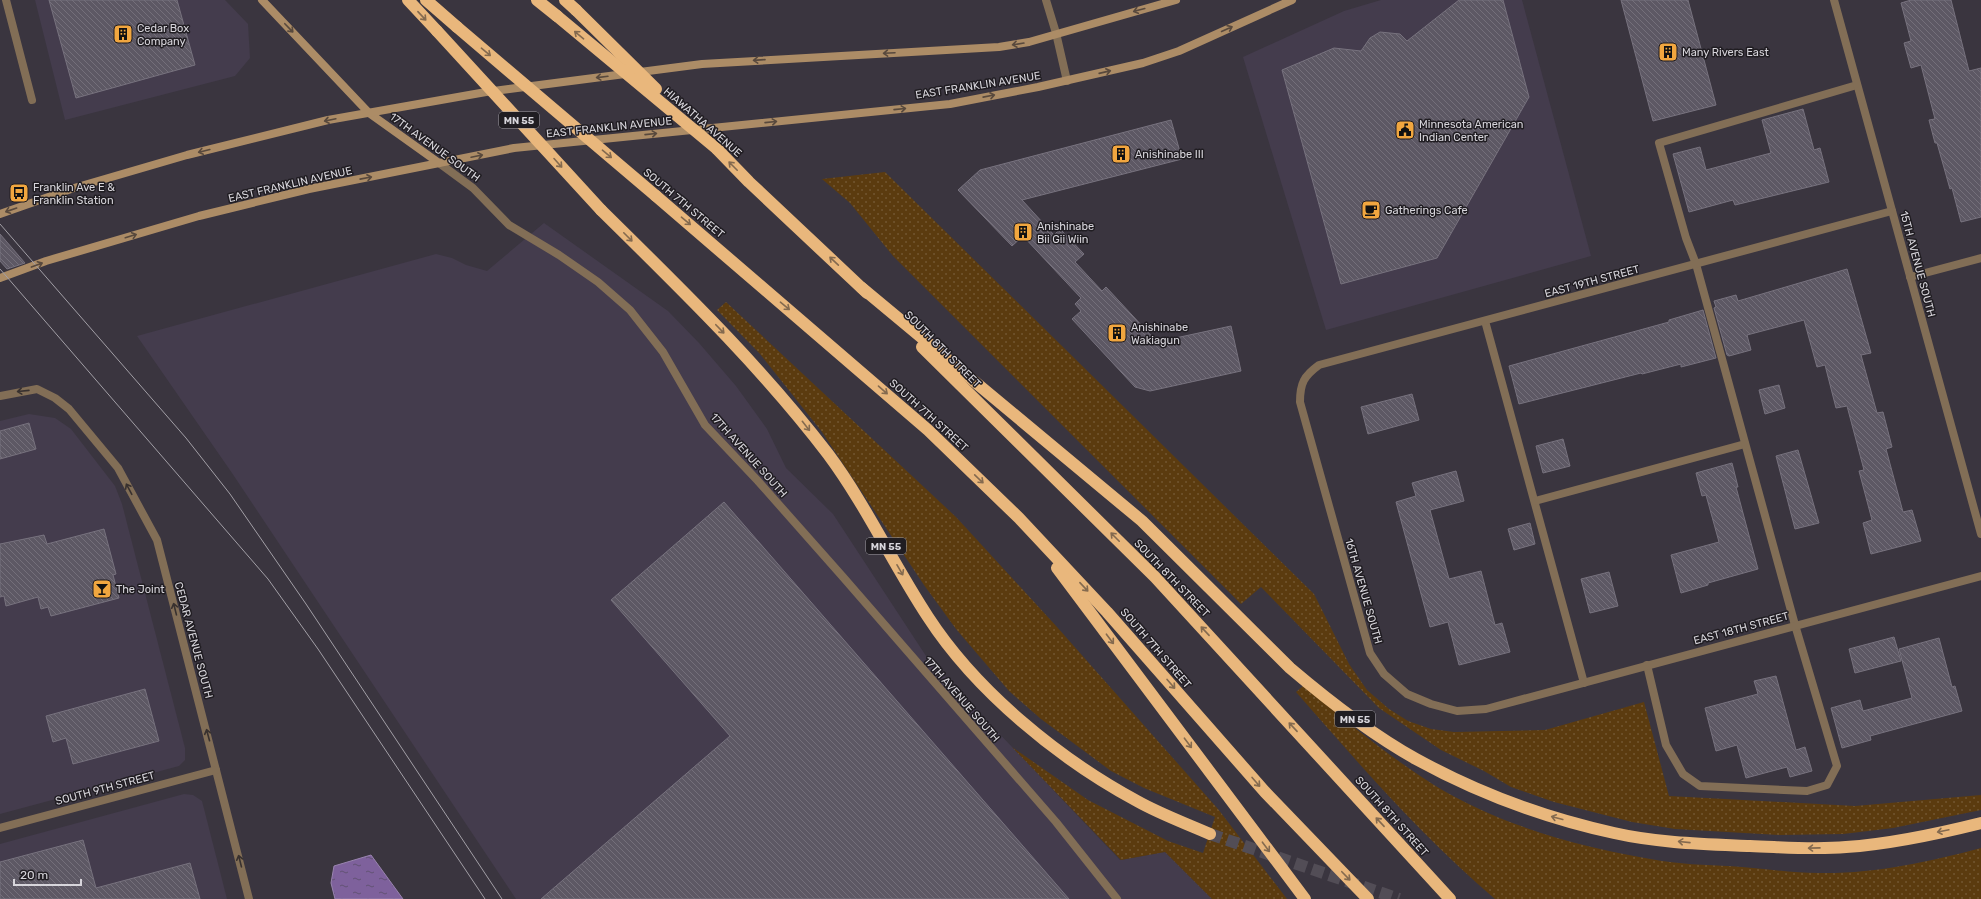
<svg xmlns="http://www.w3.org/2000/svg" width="1981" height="899" viewBox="0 0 1981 899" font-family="Rubik,sans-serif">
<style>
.built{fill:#443c4d}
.grass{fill:url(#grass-dots)}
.water{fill:url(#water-ripples);stroke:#9984af}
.building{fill:url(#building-back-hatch);stroke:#77727e}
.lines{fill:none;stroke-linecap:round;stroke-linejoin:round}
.highway-tunnel{stroke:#524d56;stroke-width:12;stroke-dasharray:12 6;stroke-linecap:butt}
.lane{stroke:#826e56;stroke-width:8}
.street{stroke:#826e56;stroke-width:8}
.secondary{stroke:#ac8c66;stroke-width:8}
.highway{stroke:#e9b77c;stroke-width:12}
.tram{stroke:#a29fa6;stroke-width:1}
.highway-bridge{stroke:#e9b77c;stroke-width:12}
.oneway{stroke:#58493d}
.oneway2{stroke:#846a4f}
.oneway3{stroke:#38312f}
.labels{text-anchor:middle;stroke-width:3;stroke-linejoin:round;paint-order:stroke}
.shield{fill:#201d22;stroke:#a09ea4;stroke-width:1}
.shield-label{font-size:10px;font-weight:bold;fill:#d7d5db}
.poi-label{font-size:11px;fill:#d7d5db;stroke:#201d22;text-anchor:start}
.street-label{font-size:11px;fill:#d7d5db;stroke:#201d22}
</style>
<defs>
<pattern id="grass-dots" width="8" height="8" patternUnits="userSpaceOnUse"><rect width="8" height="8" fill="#5b3b0f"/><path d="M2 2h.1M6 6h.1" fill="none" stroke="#725631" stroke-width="1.8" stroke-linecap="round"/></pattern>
<pattern id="water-ripples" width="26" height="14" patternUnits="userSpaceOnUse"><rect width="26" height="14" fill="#7e619c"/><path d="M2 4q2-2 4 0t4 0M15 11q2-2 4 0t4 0" fill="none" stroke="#625274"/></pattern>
<pattern id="building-back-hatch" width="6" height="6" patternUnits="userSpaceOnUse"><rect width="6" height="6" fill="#5d5864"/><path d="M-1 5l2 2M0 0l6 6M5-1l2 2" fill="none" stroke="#746f7a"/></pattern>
</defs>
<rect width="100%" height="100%" fill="#3a353f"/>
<g class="built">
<path d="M35,0H225L248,24L250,58L235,76L65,120Z"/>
<path d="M1381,0H1522L1591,256L1326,330L1243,57L1344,11Z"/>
<path d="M544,223L668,311L699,343L736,386L767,429L786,468L833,514L928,659L1120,860L1165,852L1212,899H516L232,473L137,336L436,254L452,258L466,265L487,271Z"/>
<path d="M29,414L55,418L71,429L115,486L122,504L185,748V760L179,766L0,814V421Z"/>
<path d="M184,794L193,795L202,801L227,899H0V844Z"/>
</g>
<g class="grass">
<path d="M885,172L1314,594L1349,664L1367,690L1389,709L1408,721L1431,729L1454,732L1545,730L1644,702L1669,796L1855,806L1981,795V810L1893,828L1843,834L1779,835L1675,829L1632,822L1554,802L1511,787L1484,771L1441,750L1379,708L1261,587L1241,604L893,256L850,203L822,179Z"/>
<path d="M726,302L956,517L1057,627L1218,809L1287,899H1212L1165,852L1121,860L1012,747L1088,800L1168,841L1203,853L1215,817L1144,788L1111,771L1041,719L1009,691L956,629L924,585L822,432L760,354L717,310Z"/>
<path d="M1303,686C1345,720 1388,756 1434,785C1502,827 1584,848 1662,861C1688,865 1716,865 1742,867C1767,869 1793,873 1819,873C1873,874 1929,862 1981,848V899H1495C1421,836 1360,765 1296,692Z"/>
</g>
<path class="water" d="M371,855L403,899H335L331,883L334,866Z"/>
<g class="building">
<path d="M49,0H177L195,65L76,98Z"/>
<path d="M1459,0H1503L1529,97L1437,258L1341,284L1282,70L1334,48L1361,51L1370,38L1380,32L1400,34L1407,41Z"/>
<path d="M1621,0H1688L1716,105L1653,121Z"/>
<path d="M1911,0H1951L1969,71L1981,68V217L1961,222L1952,188L1950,189L1937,143H1935L1929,120L1935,119L1921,65L1911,68L1904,43L1911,41L1901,3Z"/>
<path d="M1803,109L1814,150L1820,148L1829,182L1735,205L1733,200L1689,212L1673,154L1700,147L1706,170L1771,153L1762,120Z"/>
<path d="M1171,120L1182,159L1022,200L1054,235L1060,229L1084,254L1075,262L1102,291L1106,287L1157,342L1231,326L1241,371L1150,391L1135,387L1072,319L1081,311L1075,304L1081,298L1023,236L1012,246L958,190L980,170Z"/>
<path d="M0,234L25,263L7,269L0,261Z"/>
<path d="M1847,269L1871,353L1861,355L1877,413L1883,412L1892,447L1886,449L1903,512L1912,510L1921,541L1871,554L1863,523L1872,520L1859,471L1864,470L1847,406L1836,408L1825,365L1817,367L1804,320L1747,335L1751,350L1729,356L1727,355L1714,308L1716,307L1714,301L1736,295L1738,301Z"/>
<path d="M1703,310L1716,358L1681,367V364L1642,374L1641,373L1519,404L1509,366L1669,322V320Z"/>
<path d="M1779,385L1785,408L1765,414L1759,390Z"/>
<path d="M1412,394L1419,420L1368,434L1361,407Z"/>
<path d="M29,423L36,449L0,459V431Z"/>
<path d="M1563,439L1570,466L1543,473L1536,446Z"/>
<path d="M1798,450L1819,523L1795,529L1776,456Z"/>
<path d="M1732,463L1738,487H1736L1758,569L1708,583V585L1681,593L1671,555L1719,542L1706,495L1702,496L1696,473Z"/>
<path d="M1456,471L1464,501L1430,510L1449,579L1481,571L1495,625L1502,623L1510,652L1459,665L1448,622L1430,627L1396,502L1416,496L1412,483Z"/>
<path d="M724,502L1069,899H541L730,736L611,600Z"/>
<path d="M1530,523L1535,544L1514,550L1508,529Z"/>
<path d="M104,529L116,574L113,575L119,598L51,616L48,607L41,609L38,597L6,606L4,596L0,597V544L44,535L47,544Z"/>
<path d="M1609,572L1618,606L1590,613L1581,579Z"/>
<path d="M1894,637L1901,661L1855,673L1849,649Z"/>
<path d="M1939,638L1952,687L1955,686L1962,711L1870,736L1871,740L1842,748L1831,708L1860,700L1863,711L1912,698L1899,649Z"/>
<path d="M1776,676L1796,750L1805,747L1812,771L1790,777L1787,767L1746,778L1737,745L1716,751L1705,708L1758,694L1754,681Z"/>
<path d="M145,689L159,741L73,764L66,738L53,742L46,716Z"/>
<path d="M83,840L96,888L190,863L200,899H0V862Z"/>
</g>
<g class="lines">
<path class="highway-tunnel" d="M1210,834L1399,899"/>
<g class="lane">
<path d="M439,163L473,188L509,225L559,255L598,282L630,310L663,352L705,425L758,481L843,577L1056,822L1117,899"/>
<path d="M1485,321L1584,683"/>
<path d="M1535,501L1745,444"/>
<path d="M1647,665L1666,745L1683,774L1700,786L1807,791L1827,785L1837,766L1795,625L1696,264L1686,238L1659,143L1857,85"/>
</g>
<g class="street">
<path d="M6,0L32,100"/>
<path d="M1046,0L1056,33L1067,81"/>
<path d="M1834,0L1981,534"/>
<path d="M1892,211L1319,365C1304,376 1300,383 1300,402L1370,653L1384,674L1407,694L1431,704L1457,711L1486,709L1981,576"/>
<path d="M1910,277L1981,258"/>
<path d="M0,396L37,389L55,398L69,409L118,468L157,540L249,899"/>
<path d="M0,828L216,770"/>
</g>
<g class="secondary">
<path d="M262,0L369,113L439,163"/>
<path d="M0,214L74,188L187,155L328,120L486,92L702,64L999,47L1029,42L1176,0"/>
<path d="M0,278L46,261L199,216L309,189L514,148L950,104L1038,87L1143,63L1179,51L1292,0"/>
</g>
<g class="highway">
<path d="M408,0L437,31"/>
<path d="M426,0L457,27"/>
<path d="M537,0L557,16"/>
<path d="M565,0L576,10"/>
<path d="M717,149L749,182L867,293"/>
<path d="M656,196L928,430L1019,518L1107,612L1265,792L1368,899"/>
<path d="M601,210C680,288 760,365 828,454C866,505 893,564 928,617C976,691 1059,759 1137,801C1160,814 1185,823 1210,834"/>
<path d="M862,288L1142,521L1290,668C1330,702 1371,734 1416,759C1478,793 1545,818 1614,833C1658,843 1705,844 1750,846C1782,847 1814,850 1846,847C1891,844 1937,834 1981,823"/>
<path d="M922,347L1155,577L1450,899"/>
<path d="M1057,568L1305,899"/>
</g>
<g class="tram">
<path d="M0,224L186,438L230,494L306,604L502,899"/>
<path d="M0,269L268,579L318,649L485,899"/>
</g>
<g class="highway-bridge">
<path d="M576,10L656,89"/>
<path d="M557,16L717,149"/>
<path d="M457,27L656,196"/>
<path d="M437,31L601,210"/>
</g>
</g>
<defs><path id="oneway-shaft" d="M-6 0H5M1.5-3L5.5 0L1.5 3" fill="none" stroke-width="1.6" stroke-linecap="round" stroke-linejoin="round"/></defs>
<g class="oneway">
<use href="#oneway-shaft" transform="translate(1139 10) rotate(165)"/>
<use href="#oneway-shaft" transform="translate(289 28) rotate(46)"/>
<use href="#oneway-shaft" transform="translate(1227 29) rotate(-24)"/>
<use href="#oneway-shaft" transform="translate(1018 44) rotate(171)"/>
<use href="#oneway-shaft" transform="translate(889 53) rotate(177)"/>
<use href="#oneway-shaft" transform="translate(759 60) rotate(176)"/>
<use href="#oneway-shaft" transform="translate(1105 72) rotate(-13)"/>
<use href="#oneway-shaft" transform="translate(602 77) rotate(173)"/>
<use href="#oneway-shaft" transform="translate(989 96) rotate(-11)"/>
<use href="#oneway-shaft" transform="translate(900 109) rotate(-6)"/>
<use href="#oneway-shaft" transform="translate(330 120) rotate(168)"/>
<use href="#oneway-shaft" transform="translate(771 122) rotate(-6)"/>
<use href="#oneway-shaft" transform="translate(651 134) rotate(-6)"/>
<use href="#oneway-shaft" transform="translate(204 151) rotate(166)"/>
<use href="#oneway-shaft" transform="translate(477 156) rotate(-12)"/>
<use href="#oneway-shaft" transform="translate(366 178) rotate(-11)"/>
<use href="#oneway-shaft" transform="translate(11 210) rotate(161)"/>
<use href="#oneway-shaft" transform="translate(131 236) rotate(-17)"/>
<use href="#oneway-shaft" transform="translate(37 265) rotate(-20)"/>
</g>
<g class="oneway2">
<use href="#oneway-shaft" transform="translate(422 16) rotate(47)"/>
<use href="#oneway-shaft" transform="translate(579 35) rotate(-140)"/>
<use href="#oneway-shaft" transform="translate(486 52) rotate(40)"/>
<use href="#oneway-shaft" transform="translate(607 154) rotate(40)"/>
<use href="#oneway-shaft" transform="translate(558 163) rotate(48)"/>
<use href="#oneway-shaft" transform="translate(733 166) rotate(-135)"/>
<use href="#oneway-shaft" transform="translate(686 221) rotate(40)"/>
<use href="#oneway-shaft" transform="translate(628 237) rotate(45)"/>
<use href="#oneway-shaft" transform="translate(834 261) rotate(-137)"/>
<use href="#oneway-shaft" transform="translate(785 306) rotate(40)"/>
<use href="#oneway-shaft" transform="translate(720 329) rotate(46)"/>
<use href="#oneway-shaft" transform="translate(883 390) rotate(41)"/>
<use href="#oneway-shaft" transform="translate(806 426) rotate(52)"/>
<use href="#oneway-shaft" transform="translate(979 479) rotate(44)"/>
<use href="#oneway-shaft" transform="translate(1115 537) rotate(-135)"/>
<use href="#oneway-shaft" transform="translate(900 570) rotate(60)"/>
<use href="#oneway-shaft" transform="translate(1084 587) rotate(47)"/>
<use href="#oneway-shaft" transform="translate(1205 631) rotate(-133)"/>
<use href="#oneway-shaft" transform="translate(1110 639) rotate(53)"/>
<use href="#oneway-shaft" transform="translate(1171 684) rotate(49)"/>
<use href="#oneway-shaft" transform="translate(1293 727) rotate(-133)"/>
<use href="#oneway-shaft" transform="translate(1188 743) rotate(53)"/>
<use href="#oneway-shaft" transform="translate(1256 782) rotate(49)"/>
<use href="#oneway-shaft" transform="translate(1557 818) rotate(-165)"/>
<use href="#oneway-shaft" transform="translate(1380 822) rotate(-133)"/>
<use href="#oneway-shaft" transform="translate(1943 831) rotate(168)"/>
<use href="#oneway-shaft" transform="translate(1684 842) rotate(-174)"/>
<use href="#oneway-shaft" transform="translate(1266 847) rotate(53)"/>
<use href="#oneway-shaft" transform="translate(1814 848) rotate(179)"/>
<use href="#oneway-shaft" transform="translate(1346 876) rotate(46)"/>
</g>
<g class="oneway3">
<use href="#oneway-shaft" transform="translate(23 391) rotate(174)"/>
<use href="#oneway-shaft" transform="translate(129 489) rotate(-118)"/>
<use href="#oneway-shaft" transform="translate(175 609) rotate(-104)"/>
<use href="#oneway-shaft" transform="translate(208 735) rotate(-105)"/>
<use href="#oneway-shaft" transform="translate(240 861) rotate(-104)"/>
</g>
<defs>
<g id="building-square" transform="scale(1)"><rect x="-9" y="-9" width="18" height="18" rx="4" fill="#f1a63f" stroke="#201d22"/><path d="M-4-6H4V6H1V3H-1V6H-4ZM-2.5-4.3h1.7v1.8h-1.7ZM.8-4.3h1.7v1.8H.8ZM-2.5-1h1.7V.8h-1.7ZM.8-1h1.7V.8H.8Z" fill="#111"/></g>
<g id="civic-square" transform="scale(1)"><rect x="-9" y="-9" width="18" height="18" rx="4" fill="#f1a63f" stroke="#201d22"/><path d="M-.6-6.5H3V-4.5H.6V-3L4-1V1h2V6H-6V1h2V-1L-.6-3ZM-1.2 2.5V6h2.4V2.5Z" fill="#111"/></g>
<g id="bus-square" transform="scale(1)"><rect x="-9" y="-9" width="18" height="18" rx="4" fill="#f1a63f" stroke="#201d22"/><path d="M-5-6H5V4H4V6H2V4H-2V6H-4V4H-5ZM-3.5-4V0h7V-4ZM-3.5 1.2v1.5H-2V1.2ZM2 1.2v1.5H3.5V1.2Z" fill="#111"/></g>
<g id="cafe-square" transform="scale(1)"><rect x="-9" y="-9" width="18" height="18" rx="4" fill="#f1a63f" stroke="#201d22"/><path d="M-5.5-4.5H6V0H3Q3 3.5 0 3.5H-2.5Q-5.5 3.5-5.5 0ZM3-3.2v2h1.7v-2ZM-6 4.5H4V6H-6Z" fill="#111"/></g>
<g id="bar-square" transform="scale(1)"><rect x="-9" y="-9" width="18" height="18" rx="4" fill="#f1a63f" stroke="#201d22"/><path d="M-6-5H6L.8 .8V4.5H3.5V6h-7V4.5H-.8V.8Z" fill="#111"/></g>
</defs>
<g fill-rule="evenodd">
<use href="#building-square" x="123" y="34"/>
<use href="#building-square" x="1668" y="52"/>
<use href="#civic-square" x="1405" y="130"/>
<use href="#building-square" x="1121" y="154"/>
<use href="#bus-square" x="19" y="193"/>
<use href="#cafe-square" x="1371" y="210"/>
<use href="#building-square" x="1023" y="232"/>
<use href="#building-square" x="1117" y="333"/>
<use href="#bar-square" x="102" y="589"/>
</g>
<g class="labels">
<g class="shield">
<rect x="499" y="112" width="40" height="16" rx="3"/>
<rect x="866" y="538" width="40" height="16" rx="3"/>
<rect x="1335" y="711" width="40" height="16" rx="3"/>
</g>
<g class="shield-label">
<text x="519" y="124">MN 55</text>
<text x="886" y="550">MN 55</text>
<text x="1355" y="723">MN 55</text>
</g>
<g class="poi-label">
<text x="137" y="32">Cedar Box<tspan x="137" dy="13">Company</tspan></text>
<text x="1682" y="56">Many Rivers East</text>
<text x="1419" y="128">Minnesota American<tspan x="1419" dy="13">Indian Center</tspan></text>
<text x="1135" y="158">Anishinabe III</text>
<text x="33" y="191">Franklin Ave E &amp;<tspan x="33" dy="13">Franklin Station</tspan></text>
<text x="1385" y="214">Gatherings Cafe</text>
<text x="1037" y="230">Anishinabe<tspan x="1037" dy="13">Bii Gii Wiin</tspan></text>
<text x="1131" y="331">Anishinabe<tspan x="1131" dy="13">Wakiagun</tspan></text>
<text x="116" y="593">The Joint</text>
</g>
<g class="street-label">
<text transform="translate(978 85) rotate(-9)" y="4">EAST FRANKLIN AVENUE</text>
<text transform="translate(703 122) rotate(41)" y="4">HIAWATHA AVENUE</text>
<text transform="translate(609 127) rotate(-6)" y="4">EAST FRANKLIN AVENUE</text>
<text transform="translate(435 147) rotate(36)" y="4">17TH AVENUE SOUTH</text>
<text transform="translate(290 184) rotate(-13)" y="4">EAST FRANKLIN AVENUE</text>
<text transform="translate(684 203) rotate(40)" y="4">SOUTH 7TH STREET</text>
<text transform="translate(1918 264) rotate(75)" y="4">15TH AVENUE SOUTH</text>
<text transform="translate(1592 281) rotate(-15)" y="4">EAST 19TH STREET</text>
<text transform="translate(943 349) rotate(45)" y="4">SOUTH 8TH STREET</text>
<text transform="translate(929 415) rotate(42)" y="4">SOUTH 7TH STREET</text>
<text transform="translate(749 455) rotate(48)" y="4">17TH AVENUE SOUTH</text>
<text transform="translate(1172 578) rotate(46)" y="4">SOUTH 8TH STREET</text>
<text transform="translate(1364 591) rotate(74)" y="4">16TH AVENUE SOUTH</text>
<text transform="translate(1741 628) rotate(-15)" y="4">EAST 18TH STREET</text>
<text transform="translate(194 640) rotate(75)" y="4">CEDAR AVENUE SOUTH</text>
<text transform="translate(1156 648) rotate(49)" y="4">SOUTH 7TH STREET</text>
<text transform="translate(962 699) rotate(49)" y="4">17TH AVENUE SOUTH</text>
<text transform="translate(105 788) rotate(-15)" y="4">SOUTH 9TH STREET</text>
<text transform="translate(1392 816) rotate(48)" y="4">SOUTH 8TH STREET</text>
</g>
</g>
<path d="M14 879v6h67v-6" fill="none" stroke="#d7d5db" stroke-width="2"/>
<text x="20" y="879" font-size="12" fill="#d7d5db" stroke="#201d22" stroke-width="3" paint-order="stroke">20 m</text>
</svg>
